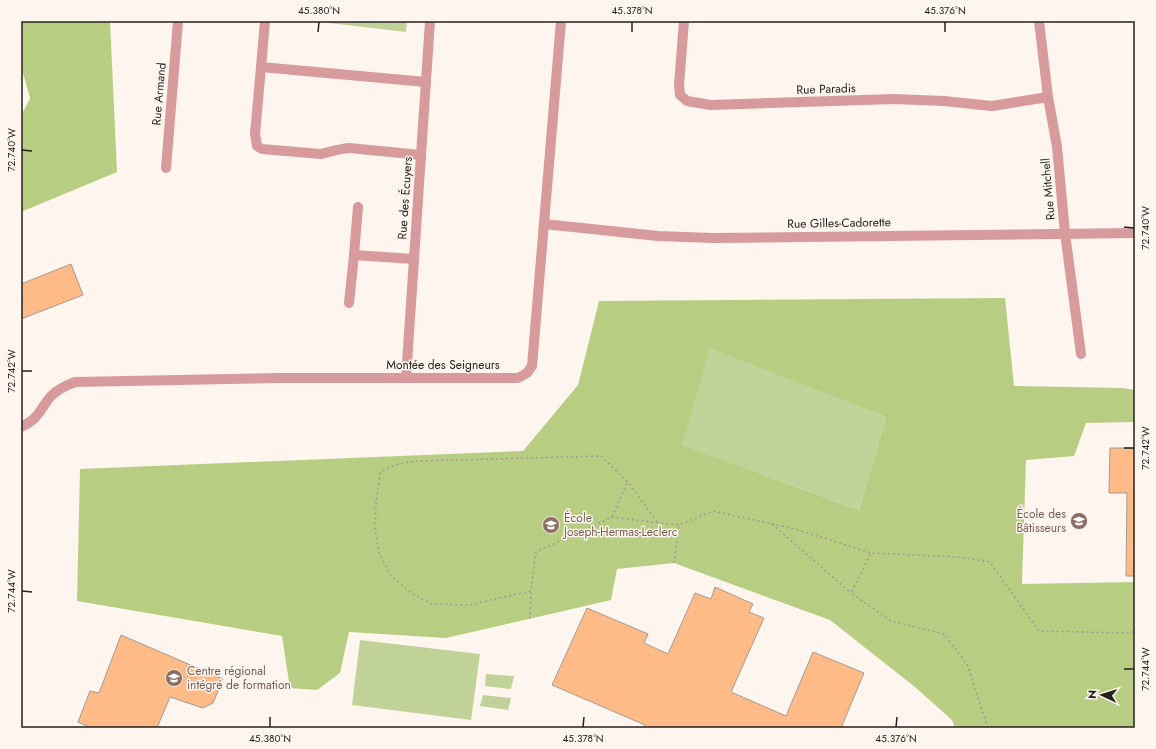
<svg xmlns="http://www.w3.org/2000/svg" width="1156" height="749" viewBox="0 0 1156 749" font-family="Jost,sans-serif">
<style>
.green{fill:#c0d297}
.forest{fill:#b6cd82;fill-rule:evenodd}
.building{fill:#febb87;stroke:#a49a93}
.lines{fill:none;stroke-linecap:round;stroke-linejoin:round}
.path{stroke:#a19a95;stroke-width:1.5;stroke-dasharray:2 3;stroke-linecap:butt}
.minor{stroke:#d89b9d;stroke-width:10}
.ticks{fill:none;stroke:#25211e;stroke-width:1.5}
.labels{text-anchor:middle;stroke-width:3;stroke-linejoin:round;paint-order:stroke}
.street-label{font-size:12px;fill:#25211e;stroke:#fef5ee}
.education-label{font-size:12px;fill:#785e54;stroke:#fef5ee;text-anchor:start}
.neatline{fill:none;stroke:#25211e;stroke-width:1.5}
.ticks-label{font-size:10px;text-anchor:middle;fill:#25211e}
</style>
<rect width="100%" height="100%" fill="#fef5ee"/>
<g class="green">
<path d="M312,21H407L406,32Z"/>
<path d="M710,347L886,417L859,510L681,445Z"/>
<path d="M360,640L480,654L471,720L352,705Z"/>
<path d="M486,674L514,676L511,689L485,686Z"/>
<path d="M483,695L511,698L508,710L480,706Z"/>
</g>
<g class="forest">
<path d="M21,21H110L117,172L21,212V116L30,98L21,66Z"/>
<path d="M1005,298L1014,386L1123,388L1135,390V422L1086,423L1074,456L1026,460L1022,584L1135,582V728H955L952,720L915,687L830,620L674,563L617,569L611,600L446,638L349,632L340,673L317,690L290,688L282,636L77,601L80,469L523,451L578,385L599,301ZM710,348L886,417L859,510L682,445Z"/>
</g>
<g class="building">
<path d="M71,264L83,295L21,319V284Z"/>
<path d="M1110,448H1135V576H1126L1127,493H1109Z"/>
<path d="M715,587L753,604L749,612L764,618L731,692L786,716L813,652L864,673L841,728H644L645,725L552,685L587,608L648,634L644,643L668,654L695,593L711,599Z"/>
<path d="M121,635L223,679L213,703L203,708L170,697L157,728H91L78,722L90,691L99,693Z"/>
</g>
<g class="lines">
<g class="path">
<path d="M612,517L627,483"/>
<path d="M657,522L628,482L601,456L417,461C403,463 392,464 380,473L376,504L375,527L379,553L391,576L410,592L432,604L469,605L531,591L536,552L612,517L679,525L713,511L795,529L871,553"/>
<path d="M772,524L851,593"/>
<path d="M674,563L679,525"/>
<path d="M530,619L531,591"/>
<path d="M988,728L967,664L944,634L891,621L851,593L871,553L960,557L990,562L1039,631L1130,633L1135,631"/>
</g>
<g class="minor">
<path d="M265,21L261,67L426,82"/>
<path d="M684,21L679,85L680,95L687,101L711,105L894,99L944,101L992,106L1048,97"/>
<path d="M1039,21L1048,97L1057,147L1065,233L1081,354"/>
<path d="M261,67L255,134L257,146L262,149L321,154C330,152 338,149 349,148L421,155"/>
<path d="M166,168L178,21"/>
<path d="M544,224L658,236L713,238L1135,233"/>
<path d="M354,255L358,207"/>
<path d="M349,303L354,255L414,259"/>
<path d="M406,378L430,21"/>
<path d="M21,427C40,418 39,410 51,396C58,389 67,385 75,382L279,378H518L527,373L532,366L561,21"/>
</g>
</g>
<path class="ticks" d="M318,32L319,22M632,32V22M945,32V22M22,150L32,151M1124,227L1134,228M22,371H32M1124,448H1134M22,591L32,592M1124,669H1134M270,727V717M583,727L584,717M896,727L897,717"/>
<defs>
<g id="school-disc" transform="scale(0.9)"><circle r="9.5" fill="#8d6e63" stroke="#fef5ee"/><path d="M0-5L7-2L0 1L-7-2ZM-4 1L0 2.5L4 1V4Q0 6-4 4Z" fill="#fff"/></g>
</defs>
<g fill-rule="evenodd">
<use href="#school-disc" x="1079" y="521"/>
<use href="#school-disc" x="551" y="525"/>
<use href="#school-disc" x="174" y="678"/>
</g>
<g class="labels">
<g class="street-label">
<text transform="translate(826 89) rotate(-2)" y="4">Rue Paradis</text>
<text transform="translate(159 94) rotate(-85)" y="4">Rue Armand</text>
<text transform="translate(1048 189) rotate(-95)" y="4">Rue Mitchell</text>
<text transform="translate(405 198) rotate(-86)" y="4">Rue des Écuyers</text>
<text transform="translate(839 223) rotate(-1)" y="4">Rue Gilles-Cadorette</text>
<text x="443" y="369">Montée des Seigneurs</text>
</g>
<g class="education-label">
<text x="1066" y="518" text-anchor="end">École des<tspan x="1066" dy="14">Bâtisseurs</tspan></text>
<text x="564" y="522">École<tspan x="564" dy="14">Joseph-Hermas-Leclerc</tspan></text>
<text x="187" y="675">Centre régional<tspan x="187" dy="14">intégré de formation</tspan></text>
</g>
</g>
<rect width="1156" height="749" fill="none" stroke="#fef5ee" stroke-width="44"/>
<g transform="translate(1102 695) rotate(274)" stroke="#fef5ee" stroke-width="3" paint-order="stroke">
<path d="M0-3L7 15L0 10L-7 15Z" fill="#25211e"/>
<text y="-6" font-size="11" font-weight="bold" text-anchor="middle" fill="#25211e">N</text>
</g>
<rect x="22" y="22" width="1112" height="705" class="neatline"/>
<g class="ticks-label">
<text x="319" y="14">45.380°N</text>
<text x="632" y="14">45.378°N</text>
<text x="945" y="14">45.376°N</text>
<text transform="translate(11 150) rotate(-90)" y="4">72.740°W</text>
<text transform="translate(1145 228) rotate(-90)" y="4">72.740°W</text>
<text transform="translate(11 371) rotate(-90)" y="4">72.742°W</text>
<text transform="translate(1145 448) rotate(-90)" y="4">72.742°W</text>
<text transform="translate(11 591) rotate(-90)" y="4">72.744°W</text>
<text transform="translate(1145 669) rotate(-90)" y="4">72.744°W</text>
<text x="270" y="742">45.380°N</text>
<text x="583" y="742">45.378°N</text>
<text x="896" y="742">45.376°N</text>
</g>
</svg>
